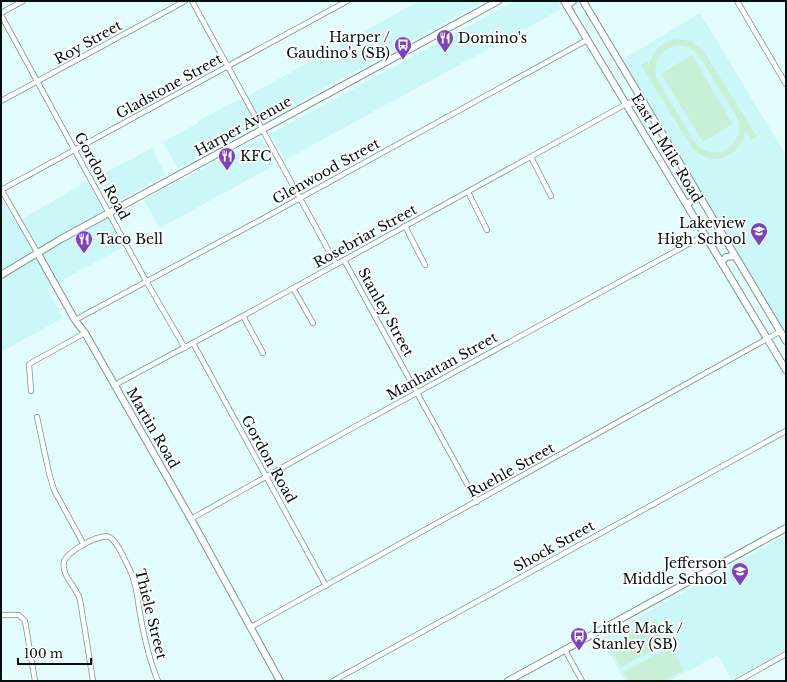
<svg xmlns="http://www.w3.org/2000/svg" width="787" height="682" viewBox="0 0 787 682" font-family="'Libre Baskerville',serif">
<style>
.built{fill:#ccf7f9}
.green{fill:#c7f0d7;fill-rule:evenodd}
.lines{fill:none;stroke-linecap:round;stroke-linejoin:round}
.street-casing{stroke:#789798;stroke-width:6}
.secondary-casing{stroke:#789798;stroke-width:8}
.street{stroke:#fff;stroke-width:4.5}
.secondary{stroke:#fff;stroke-width:6}
.labels{text-anchor:middle;stroke-width:3.5;stroke-linejoin:round;paint-order:stroke}
.poi-label{font-size:14px;fill:#040f0f;stroke:#fff;text-anchor:start}
.street-label{font-size:14px;fill:#040f0f;stroke:#fff}
</style>
<rect width="100%" height="100%" fill="#e3fdfe"/>
<g class="built">
<path d="M419,1H484L178,168L163,142L198,123V121L240,99L250,95Z"/>
<path d="M515,1H558L562,9L285,160L270,134Z"/>
<path d="M700,13L786,155V337L620,61Z"/>
<path d="M261,138L275,165L160,228L144,200Z"/>
<path d="M152,148L166,175L110,205L95,178Z"/>
<path d="M87,181L124,247L47,288L63,318L1,352V198L16,223Z"/>
<path d="M786,535V651L732,681L718,655L670,681H625L602,638Z"/>
</g>
<g class="green">
<path d="M677,39L691,41L703,50L757,137L751,140L745,131C740,159 711,168 692,148L641,65L647,62L649,66C652,51 662,41 677,39ZM678,45L689,47L698,54L738,119C746,145 716,164 696,144L657,79C652,63 661,48 678,45Z"/>
<path d="M692,55L733,124L703,142L661,74Z"/>
<path d="M656,619L668,642L621,667L609,644Z"/>
<path d="M671,647L684,670L663,681H629L624,672Z"/>
</g>
<g class="lines">
<g class="street-casing">
<g id="street">
<path d="M192,1L336,264"/>
<path d="M737,1L786,84"/>
<path d="M1,13L23,1"/>
<path d="M1,15L146,281L185,348"/>
<path d="M1,101L185,1"/>
<path d="M531,157L551,196"/>
<path d="M1,189L37,252"/>
<path d="M1,190L347,1"/>
<path d="M468,192L487,230"/>
<path d="M405,226L425,265"/>
<path d="M344,260L477,502"/>
<path d="M293,288L313,323"/>
<path d="M243,316L263,353"/>
<path d="M75,320L253,224L587,40"/>
<path d="M193,343L326,586"/>
<path d="M115,386L120,382L243,316L626,104"/>
<path d="M31,391L29,364L85,333"/>
<path d="M37,417L49,473L54,490L84,545"/>
<path d="M191,519L347,431L705,235"/>
<path d="M1,615H19L25,621L35,681"/>
<path d="M251,627L781,331"/>
<path d="M565,650L582,681"/>
<path d="M93,681C90,662 87,643 84,624C82,616 82,606 79,597C75,586 61,574 64,562C66,552 100,533 109,537C117,541 123,556 127,564C136,580 137,596 140,614C144,636 149,660 158,681"/>
<path d="M333,681L786,431"/>
<path d="M738,681L786,654"/>
</g>
</g>
<g class="secondary-casing">
<g id="secondary">
<path d="M564,1L786,370"/>
<path d="M583,1L786,341"/>
<path d="M567,6L573,1"/>
<path d="M626,104L633,103L639,96"/>
<path d="M687,204L700,196"/>
<path d="M37,252L75,320L85,333L191,519L280,681"/>
<path d="M722,262L726,257L735,256"/>
<path d="M1,275L61,239L498,1"/>
<path d="M508,681L786,528"/>
</g>
</g>
<use href="#street" class="street"/>
<use href="#secondary" class="secondary"/>
</g>
<defs>
<g id="restaurant-pin" transform="scale(0.9)"><path d="M0 17L-7.5 6A9.5 9.5 0 1 1 7.5 6Z" fill="#7d43b9" stroke="#fff"/><path d="M-5-6h1v4h1v-4h1v4h1v-4h1v5L-1.5 .5V6h-2V.5L-5-1ZM5-6V6H3V1.5H1.5Q1.5-4 5-6Z" fill="#fff"/></g>
<g id="bus-pin" transform="scale(0.9)"><path d="M0 17L-7.5 6A9.5 9.5 0 1 1 7.5 6Z" fill="#7d43b9" stroke="#fff"/><path d="M-5-6H5V4H4V6H2V4H-2V6H-4V4H-5ZM-3.5-4V0h7V-4ZM-3.5 1.2v1.5H-2V1.2ZM2 1.2v1.5H3.5V1.2Z" fill="#fff"/></g>
<g id="school-pin" transform="scale(0.9)"><path d="M0 17L-7.5 6A9.5 9.5 0 1 1 7.5 6Z" fill="#7d43b9" stroke="#fff"/><path d="M0-5L7-2L0 1L-7-2ZM-4 1L0 2.5L4 1V4Q0 6-4 4Z" fill="#fff"/></g>
</defs>
<g fill-rule="evenodd">
<use href="#restaurant-pin" x="445" y="38"/>
<use href="#bus-pin" x="403" y="45"/>
<use href="#restaurant-pin" x="227" y="156"/>
<use href="#school-pin" x="759" y="231"/>
<use href="#restaurant-pin" x="84" y="239"/>
<use href="#school-pin" x="740" y="571"/>
<use href="#bus-pin" x="579" y="636"/>
</g>
<g class="labels">
<g class="poi-label">
<text x="390" y="42" text-anchor="end">Harper /<tspan x="390" dy="16">Gaudino's (SB)</tspan></text>
<text x="458" y="43">Domino's</text>
<text x="240" y="161">KFC</text>
<text x="746" y="228" text-anchor="end">Lakeview<tspan x="746" dy="16">High School</tspan></text>
<text x="97" y="244">Taco Bell</text>
<text x="727" y="568" text-anchor="end">Jefferson<tspan x="727" dy="16">Middle School</tspan></text>
<text x="592" y="633">Little Mack /<tspan x="592" dy="16">Stanley (SB)</tspan></text>
</g>
<g class="street-label">
<text transform="translate(88 42) rotate(-29)" y="5">Roy Street</text>
<text transform="translate(169 86) rotate(-29)" y="5">Gladstone Street</text>
<text transform="translate(243 126) rotate(-29)" y="5">Harper Avenue</text>
<text transform="translate(667 148) rotate(59)" y="5">East 11 Mile Road</text>
<text transform="translate(326 171) rotate(-29)" y="5">Glenwood Street</text>
<text transform="translate(102 176) rotate(61)" y="5">Gordon Road</text>
<text transform="translate(365 236) rotate(-29)" y="5">Rosebriar Street</text>
<text transform="translate(386 312) rotate(61)" y="5">Stanley Street</text>
<text transform="translate(442 366) rotate(-29)" y="5">Manhattan Street</text>
<text transform="translate(153 428) rotate(60)" y="5">Martin Road</text>
<text transform="translate(269 459) rotate(61)" y="5">Gordon Road</text>
<text transform="translate(511 470) rotate(-29)" y="5">Ruehle Street</text>
<text transform="translate(554 546) rotate(-29)" y="5">Shock Street</text>
<text transform="translate(151 614) rotate(76)" y="5">Thiele Street</text>
</g>
</g>
<rect width="787" height="682" fill="none" stroke="#040f0f" stroke-width="4"/>
<path d="M18 658v6h73v-6" fill="none" stroke="#040f0f" stroke-width="2"/>
<text x="24" y="658" font-size="12" fill="#040f0f" stroke="#ffffff" stroke-width="3" paint-order="stroke">100 m</text>
</svg>
